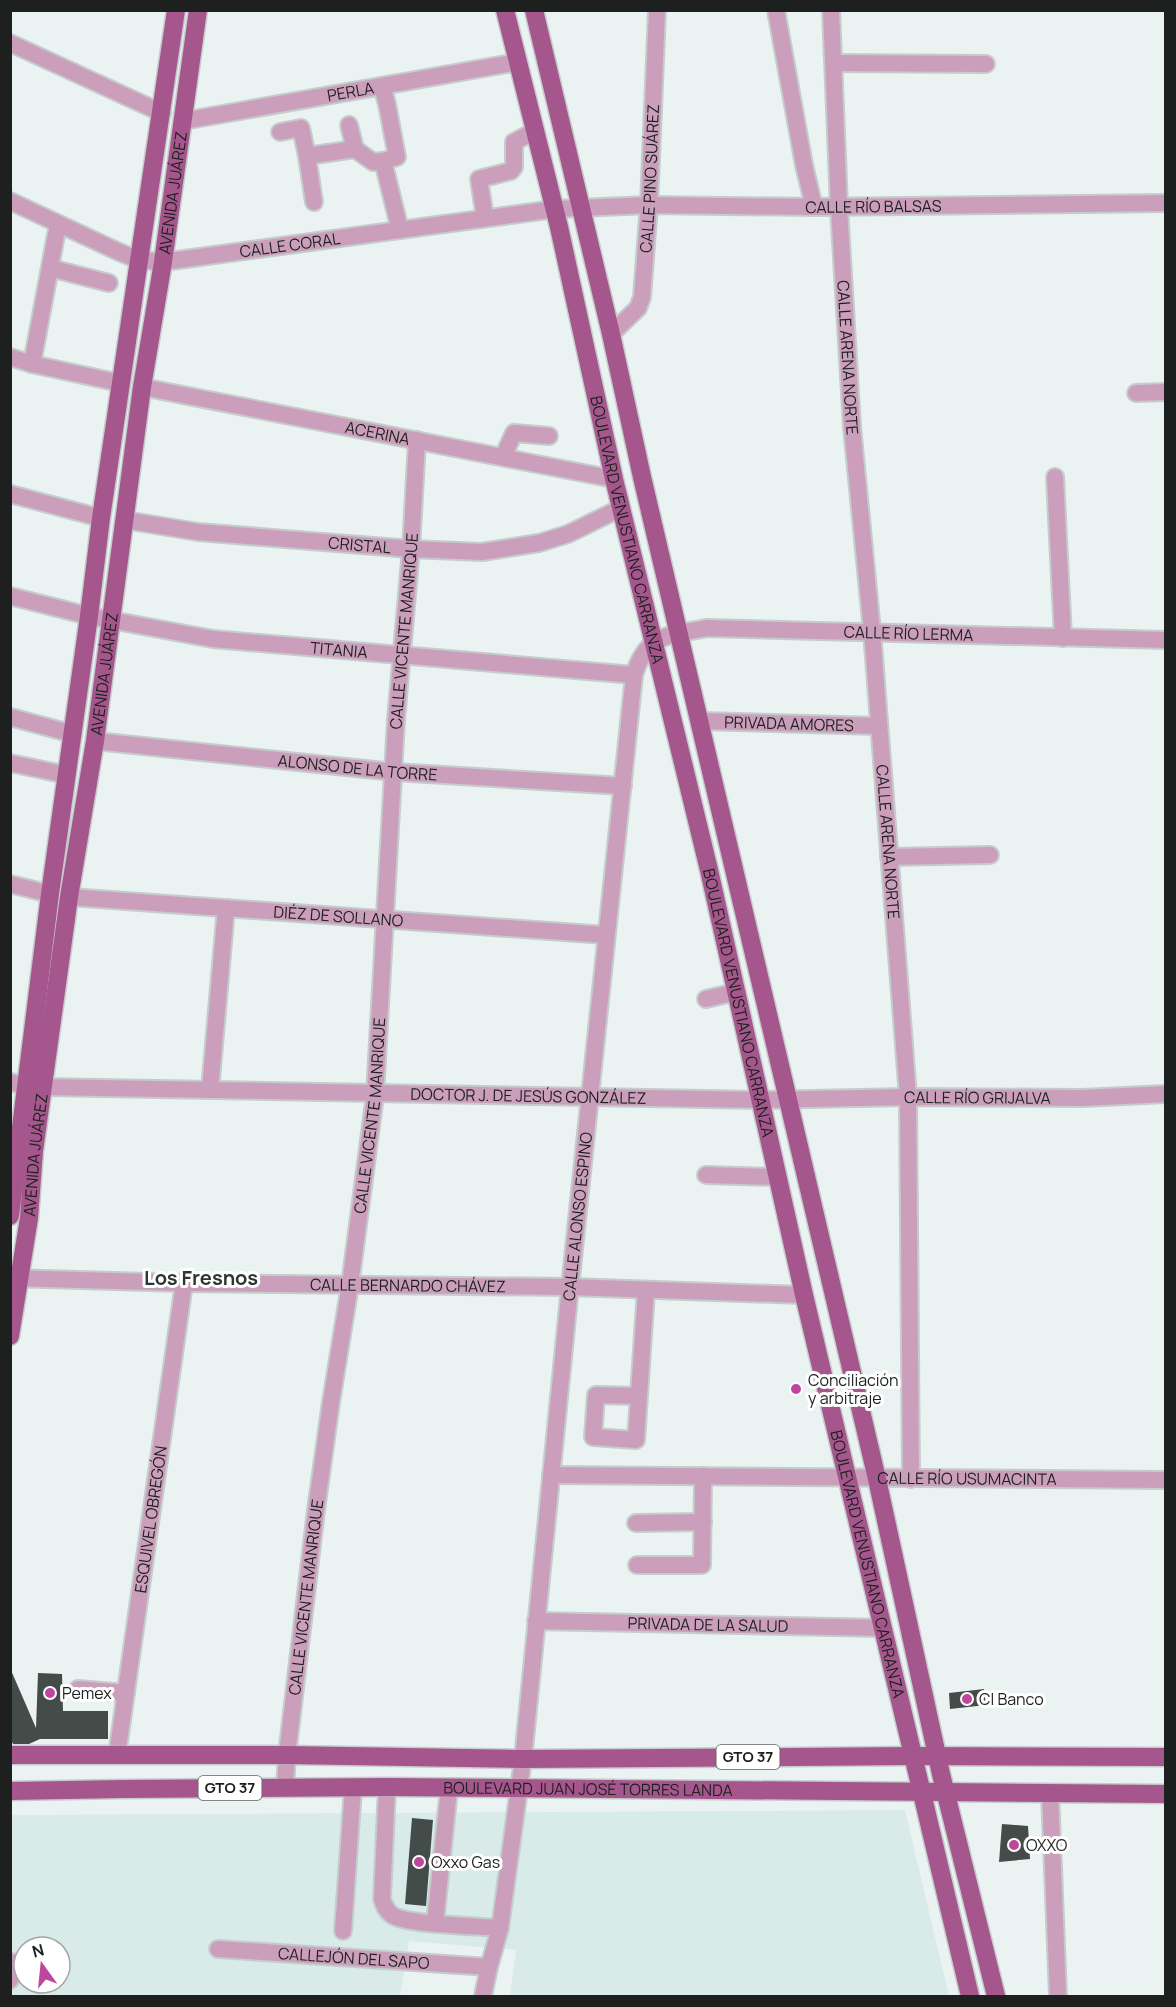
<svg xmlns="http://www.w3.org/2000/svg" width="1176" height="2007" viewBox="0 0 1176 2007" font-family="Manrope,sans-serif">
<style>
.built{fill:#d8ebe8;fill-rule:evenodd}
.building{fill:#444c4a}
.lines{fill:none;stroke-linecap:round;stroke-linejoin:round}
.minor-casing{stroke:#c5cdcc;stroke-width:20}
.major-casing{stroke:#c5cdcc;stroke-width:21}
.minor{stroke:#cb9fbb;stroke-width:16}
.major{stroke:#a5578d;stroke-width:18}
.poi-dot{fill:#be479d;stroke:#fff;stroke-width:2}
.labels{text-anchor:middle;stroke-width:6;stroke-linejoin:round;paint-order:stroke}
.shield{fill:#fff;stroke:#616362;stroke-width:1.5}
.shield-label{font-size:15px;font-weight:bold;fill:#1d201f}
.street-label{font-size:16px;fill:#1d201f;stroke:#fff}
.poi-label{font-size:16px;fill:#1d201f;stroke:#fff;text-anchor:start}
.quarter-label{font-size:20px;font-weight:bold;fill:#2e3534;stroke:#fff}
</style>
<rect width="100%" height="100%" fill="#eaf3f2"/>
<path class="built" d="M905,1810L949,1996H510L516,1950L409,1941L400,1996H11L10,1815ZM24,1947H60V1983H24Z"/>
<g class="building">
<path d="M10,1668L36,1728L38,1673L62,1674L63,1711H108V1739H40L29,1744H13L10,1738Z"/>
<path d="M984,1689L986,1705L950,1709L949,1693Z"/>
<path d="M412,1818L433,1820L426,1906L405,1904Z"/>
<path d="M1002,1824L1028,1826L1030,1859L999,1862Z"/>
</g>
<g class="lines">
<g class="minor-casing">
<g id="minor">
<path d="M776,10L804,165L814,207"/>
<path id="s1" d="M831,10L839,207L852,427L872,631L908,1097L911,1479"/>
<path d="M10,43L162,113"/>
<path d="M834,63L986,64"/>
<path d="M382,86L387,104L397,157L383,161L400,230"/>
<path id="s2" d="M183,121L518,62"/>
<path d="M349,125L355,149"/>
<path d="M280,132L301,128L307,156"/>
<path id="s3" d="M10,201L119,252L139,260L163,262L555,209L649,205L814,207L1166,203"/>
<path d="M314,202L307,156L355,149L373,162L383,161"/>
<path d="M485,218L479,179L511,171L514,167V142L535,131"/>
<path d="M50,268L109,283"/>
<path id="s4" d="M611,334L638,308L642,297L649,205L657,10"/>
<path d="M10,357L32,364L120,383"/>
<path d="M32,364L58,224"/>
<path id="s5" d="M142,387L614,479"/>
<path d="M1136,393L1166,392"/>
<path d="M503,457L514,433L549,436"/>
<path d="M1055,477L1063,638"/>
<path d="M10,494L101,518"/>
<path id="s6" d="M125,520L198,532L411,549L482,552L539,543L568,534L621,508"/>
<path id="s7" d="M10,596L89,616L213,639L634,675"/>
<path d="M10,717L73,734"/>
<path id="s8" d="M701,721L879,726"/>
<path id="s9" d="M95,741L394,772L623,786"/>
<path d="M10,763L67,775"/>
<path d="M889,857L990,855"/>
<path d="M10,884L50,894"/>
<path id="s10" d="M69,897L606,935"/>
<path d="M706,999L736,992"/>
<path id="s11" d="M10,1082L27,1086L44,1087L761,1100L908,1097L1082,1098L1166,1094"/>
<path d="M210,1090L226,908"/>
<path d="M706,1175L777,1177"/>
<path id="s12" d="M10,1278L184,1283L570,1287L804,1295"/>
<path d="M639,1396L596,1395L593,1437L636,1440C639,1390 643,1340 646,1290"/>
<path id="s13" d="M551,1475L1166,1480"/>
<path d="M636,1523L703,1522"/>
<path d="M637,1565H702L703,1476"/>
<path id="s14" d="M536,1621L882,1628"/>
<path d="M78,1689L126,1693"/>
<path id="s15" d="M117,1755L184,1283"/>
<path d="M387,1787L382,1899C384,1905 386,1911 392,1915C406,1925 479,1926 500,1928"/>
<path id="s16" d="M285,1788L287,1755L316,1510L331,1402L350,1285L375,1095L396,720L411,549L417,440"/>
<path d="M1050,1793L1058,1996"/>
<path d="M435,1923L449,1789"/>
<path d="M343,1931L353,1788"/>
<path id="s17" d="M218,1949L489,1967"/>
<path d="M10,1962H12L10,1980"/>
<path id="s18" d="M483,1996L489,1967L500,1928L523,1759L570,1287L634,675C647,633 668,636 707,628L1166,640"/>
</g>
</g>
<g class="major-casing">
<g id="major">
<path id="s19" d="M505,10L559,227L614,479L709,870L804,1295L970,1996"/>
<path d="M534,10L611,334L642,477L877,1479L941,1774L996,1996"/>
<path d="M10,1216L50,894L89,616L101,518L176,10"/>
<path id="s20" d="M10,1336L29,1218L34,1151L69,897L95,741L142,387L163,262L198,10"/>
<path d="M10,1755H287L523,1759L913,1756L1166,1757"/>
<path id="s21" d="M10,1791L123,1789L387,1787L1166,1794"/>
</g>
</g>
<use href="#minor" class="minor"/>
<use href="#major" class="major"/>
</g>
<g class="poi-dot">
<circle cx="796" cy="1389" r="6"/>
<circle cx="50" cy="1693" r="6"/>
<circle cx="967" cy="1699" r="6"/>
<circle cx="1014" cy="1845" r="6"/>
<circle cx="419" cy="1862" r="6"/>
</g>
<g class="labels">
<g class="shield">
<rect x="716.5" y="1745" width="63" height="24" rx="4.5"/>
<rect x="198.5" y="1776" width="63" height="24" rx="4.5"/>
</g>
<g class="shield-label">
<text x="748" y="1762">GTO 37</text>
<text x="230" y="1793">GTO 37</text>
</g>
<g class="street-label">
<text dy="6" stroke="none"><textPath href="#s2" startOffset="170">PERLA</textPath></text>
<text dy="6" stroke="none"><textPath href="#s4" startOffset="168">CALLE PINO SUÁREZ</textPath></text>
<text dy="6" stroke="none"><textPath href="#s20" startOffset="1155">AVENIDA JUÁREZ</textPath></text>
<text dy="6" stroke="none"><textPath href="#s3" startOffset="880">CALLE RÍO BALSAS</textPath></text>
<text dy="6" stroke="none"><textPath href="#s3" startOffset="294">CALLE CORAL</textPath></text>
<text dy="6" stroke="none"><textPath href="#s1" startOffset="348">CALLE ARENA NORTE</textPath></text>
<text dy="6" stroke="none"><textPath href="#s5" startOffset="240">ACERINA</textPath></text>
<text dy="6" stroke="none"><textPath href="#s19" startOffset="534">BOULEVARD VENUSTIANO CARRANZA</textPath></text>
<text dy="6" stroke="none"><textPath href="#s6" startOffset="236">CRISTAL</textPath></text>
<text dy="6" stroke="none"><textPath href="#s16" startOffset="1164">CALLE VICENTE MANRIQUE</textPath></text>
<text dy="6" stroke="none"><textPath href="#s18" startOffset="1626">CALLE RÍO LERMA</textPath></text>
<text dy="6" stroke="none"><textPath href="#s7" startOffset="334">TITANIA</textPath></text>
<text dy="6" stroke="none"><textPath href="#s20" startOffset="669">AVENIDA JUÁREZ</textPath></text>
<text dy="6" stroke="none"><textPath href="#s8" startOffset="88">PRIVADA AMORES</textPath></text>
<text dy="6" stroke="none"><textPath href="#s9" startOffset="264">ALONSO DE LA TORRE</textPath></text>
<text dy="6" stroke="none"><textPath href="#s1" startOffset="834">CALLE ARENA NORTE</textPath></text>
<text dy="6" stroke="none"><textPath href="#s10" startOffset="270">DIÉZ DE SOLLANO</textPath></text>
<text dy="6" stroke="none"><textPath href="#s19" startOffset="1020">BOULEVARD VENUSTIANO CARRANZA</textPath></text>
<text dy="6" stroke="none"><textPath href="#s11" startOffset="519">DOCTOR J. DE JESÚS GONZÁLEZ</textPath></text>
<text dy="6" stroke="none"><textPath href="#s11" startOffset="968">CALLE RÍO GRIJALVA</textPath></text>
<text dy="6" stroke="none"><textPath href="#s16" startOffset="678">CALLE VICENTE MANRIQUE</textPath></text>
<text dy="6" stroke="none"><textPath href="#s20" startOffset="183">AVENIDA JUÁREZ</textPath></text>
<text dy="6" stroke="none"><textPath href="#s18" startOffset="786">CALLE ALONSO ESPINO</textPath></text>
<text dy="6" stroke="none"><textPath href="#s12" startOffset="398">CALLE BERNARDO CHÁVEZ</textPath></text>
<text dy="6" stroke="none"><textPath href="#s13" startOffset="416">CALLE RÍO USUMACINTA</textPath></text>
<text dy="6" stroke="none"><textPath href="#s15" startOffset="238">ESQUIVEL OBREGÓN</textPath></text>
<text dy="6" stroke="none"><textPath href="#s19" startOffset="1596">BOULEVARD VENUSTIANO CARRANZA</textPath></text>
<text dy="6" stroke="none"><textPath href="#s16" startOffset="192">CALLE VICENTE MANRIQUE</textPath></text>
<text dy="6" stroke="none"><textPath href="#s14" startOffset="172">PRIVADA DE LA SALUD</textPath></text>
<text dy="6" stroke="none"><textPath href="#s21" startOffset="578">BOULEVARD JUAN JOSÉ TORRES LANDA</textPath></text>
<text dy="6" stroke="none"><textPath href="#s17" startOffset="136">CALLEJÓN DEL SAPO</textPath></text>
</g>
<g class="poi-label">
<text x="808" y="1386">Conciliación<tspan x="808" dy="18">y arbitraje</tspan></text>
<text x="62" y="1699">Pemex</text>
<text x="979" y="1705">CI Banco</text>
<text x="1026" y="1851">OXXO</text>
<text x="431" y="1868">Oxxo Gas</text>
</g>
<g class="quarter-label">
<text x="201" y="1285">Los Fresnos</text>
</g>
</g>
<rect width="1176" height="2007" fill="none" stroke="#1d201f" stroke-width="24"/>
<g transform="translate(42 1965) rotate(345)"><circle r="28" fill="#ffffff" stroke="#a5a6a5" stroke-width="1.5"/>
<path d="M0-4.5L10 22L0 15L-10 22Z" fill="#be479d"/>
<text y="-9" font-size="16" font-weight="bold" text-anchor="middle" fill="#1d201f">N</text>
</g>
</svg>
